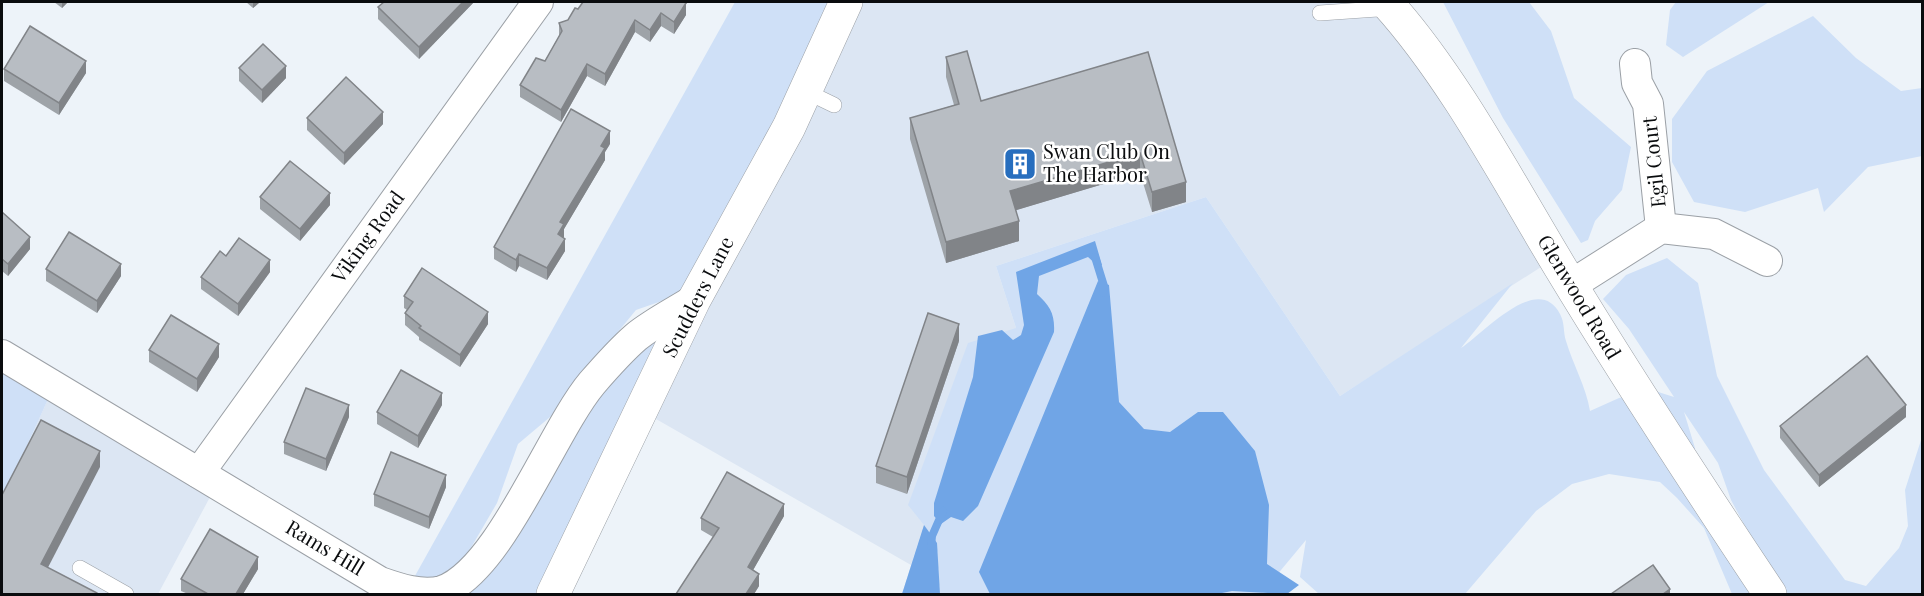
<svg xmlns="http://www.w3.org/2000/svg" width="1924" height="596" viewBox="0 0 1924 596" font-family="'Playfair Display',serif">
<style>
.built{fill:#dce6f3}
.green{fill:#cfe0f7;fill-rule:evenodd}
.water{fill:#70a5e6}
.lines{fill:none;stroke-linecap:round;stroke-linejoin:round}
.stream{stroke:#70a5e6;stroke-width:8}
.service-casing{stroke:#9ba0a6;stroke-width:16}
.minor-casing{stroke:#9ba0a6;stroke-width:32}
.secondary-casing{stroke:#9ba0a6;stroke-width:34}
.service{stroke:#fff;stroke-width:15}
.minor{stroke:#fff;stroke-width:30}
.secondary{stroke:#fff;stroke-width:33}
.wall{fill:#9ea3a8}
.shaded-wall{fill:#818488}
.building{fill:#b8bdc3;stroke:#818488;stroke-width:1.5}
.labels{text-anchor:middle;stroke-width:5;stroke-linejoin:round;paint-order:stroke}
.poi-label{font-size:20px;fill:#0a0c0e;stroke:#fff;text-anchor:start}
.street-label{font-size:20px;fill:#0a0c0e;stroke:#fff}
</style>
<rect width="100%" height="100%" fill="#edf3f9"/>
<g class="built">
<path d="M846,2H1386L1555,258L1340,396L1206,197L996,266L1016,328L924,525L911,565L642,411Z"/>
<path d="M54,386L217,484L158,594H2V495L16,470Z"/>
</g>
<g class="green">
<path d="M735,2H846L553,594H468L480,583C526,507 572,426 631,359C652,335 675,312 696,289L636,310L608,344L575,396L518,444L497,503L465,558L433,583L406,592Z"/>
<path d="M1443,2H1529L1551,31L1574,98L1631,147L1622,190L1595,221L1588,240L1581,243L1503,118Z"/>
<path d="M1676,2H1769L1683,57L1666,45L1670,10Z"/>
<path d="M1813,16L1856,58L1901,91L1922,88V156L1868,167L1824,212L1818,188L1745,212L1694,202L1672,162V119L1707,71Z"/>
<path d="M1206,197L1340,396L1513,283L1461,348C1483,334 1538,271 1560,314C1565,323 1563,332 1566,341C1573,365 1586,386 1590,411L1619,398L1655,391L1674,397L1629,329L1603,299L1626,275L1667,258L1698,283L1717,376L1764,470L1845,580L1866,586L1899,548L1908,526L1905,490L1922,437V594H1732L1704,528L1677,498L1660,482L1609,474L1572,484L1536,511L1465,594H1319L1300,577L1306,540L1261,594H902L924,525L908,505L968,343L1016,328L996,266ZM1684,412L1718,463L1731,500L1762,558L1695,458V448Z"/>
<path d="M2,355L54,386L16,470L2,495Z"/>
</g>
<g class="water">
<path d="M1095,241L1102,265L1099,267L1088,257L1039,276L1037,294C1050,306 1055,314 1054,332L978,506L963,521L951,517L941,524L934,516V503L973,377L978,336L1002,330L1013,340L1021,335L1024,325L1016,272Z"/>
<path d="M1098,281L1109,285L1119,402L1144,429L1170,432L1198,412H1223L1255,451L1269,505L1267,564L1299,585L1287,594L1232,591L1217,594H990L979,572Z"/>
<path d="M924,525L937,543L940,594H902Z"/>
</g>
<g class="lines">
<g class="stream">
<path d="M1095,257L1104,286L1103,293"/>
<path d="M931,546L932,536L943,511"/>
</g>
<g class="service-casing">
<g id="service">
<path d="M1320,13L1392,8"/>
<path d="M805,91L834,105"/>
<path d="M80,568L126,594"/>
</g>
</g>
<g class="minor-casing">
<g id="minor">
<path d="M1635,64L1637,83L1648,104L1661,228"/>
<path d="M1571,285L1661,228L1714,234L1767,261"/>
<path d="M2,355L380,582C400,589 421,596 442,591C500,571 551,432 592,383C605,368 621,350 636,337C653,323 675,312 694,300"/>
<path d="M199,473L538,2"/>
</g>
</g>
<g class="secondary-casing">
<g id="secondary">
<path d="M1386,2C1453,76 1508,181 1560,267C1627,378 1698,486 1770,594"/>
<path d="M553,594L694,300L789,127L846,2"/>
</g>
</g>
<use href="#service" class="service"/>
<use href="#minor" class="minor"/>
<use href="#secondary" class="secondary"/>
</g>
<g class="wall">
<path d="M54,2H68L62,8Z"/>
<path d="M246,2H260L253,8Z"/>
<path d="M474,2L419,59L378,19V7Z"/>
<path d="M686,4V15L674,34L661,26L650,42L635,32L605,86L587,76L561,122L520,97V85L545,61L559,36V23L568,20L578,9Z"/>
<path d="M1148,52L1186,202L1152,212L1140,173L1016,210L1019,241L946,263L910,139V118L954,105L946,77V57L981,101Z"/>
<path d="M239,68L286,78L262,103L239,81Z"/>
<path d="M4,69L86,73L59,115L4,81Z"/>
<path d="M307,118L383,124L344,165L307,130Z"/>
<path d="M610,144L605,152V160L564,229L563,238L565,251L547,280L519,266L516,272L494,259V247Z"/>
<path d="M260,197L330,205L300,241L260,209Z"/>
<path d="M2,212L30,249L8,276L2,271Z"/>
<path d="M226,256L270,272L238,316L201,289V277Z"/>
<path d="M46,269L121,276L97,313L46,281Z"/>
<path d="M404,296L488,324L460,367L419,340V337L405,325V313L407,310L404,308Z"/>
<path d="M959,341L907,494L876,483V466Z"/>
<path d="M149,350L219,357L197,392L149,362Z"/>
<path d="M442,405L418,448L377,424V412Z"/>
<path d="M349,417L326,471L284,454V442Z"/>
<path d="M1906,417L1819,487L1780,438V426Z"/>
<path d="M446,487L429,529L374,506V494Z"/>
<path d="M784,516L753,570L759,586L754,594H676L713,537L701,530V518Z"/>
<path d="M258,569L243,594H188L181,591V579Z"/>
</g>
<g class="shaded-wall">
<path d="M62,2H68L62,8Z"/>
<path d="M253,2H260L253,8Z"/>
<path d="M463,2H474L419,59V47Z"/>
<path d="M681,2H688L686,4V15L674,34V22Z"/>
<path d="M661,13V26L650,42V30Z"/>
<path d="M635,20V32L605,86V74Z"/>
<path d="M86,61V73L59,115V103Z"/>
<path d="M587,64V76L561,122V110Z"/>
<path d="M286,66V78L262,103V90Z"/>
<path d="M383,112V124L344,165V153Z"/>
<path d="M610,131V144L605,152V160L564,229V237L558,246V234L560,222L601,146Z"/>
<path d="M1140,153V173L1010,212V191Z"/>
<path d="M1186,182V202L1152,212V192Z"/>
<path d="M330,193V205L300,241V229Z"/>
<path d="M1019,221V241L946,263V242Z"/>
<path d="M30,237V249L8,276V264Z"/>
<path d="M565,239V251L547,280V268Z"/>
<path d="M519,254V266L516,272V260Z"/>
<path d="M270,260V272L238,316V304Z"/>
<path d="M121,264V276L97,313V301Z"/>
<path d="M488,312V324L460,367V355Z"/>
<path d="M959,324V341L907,494V477Z"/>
<path d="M219,344V357L197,392V379Z"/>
<path d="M442,393V405L418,448V436Z"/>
<path d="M349,405V417L326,471V459Z"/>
<path d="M1906,405V417L1819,487V475Z"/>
<path d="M100,451V467L41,581V564Z"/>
<path d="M446,475V487L429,529V517Z"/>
<path d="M784,504V516L748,579V567Z"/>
<path d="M258,557V569L243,594H236Z"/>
<path d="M759,574V586L754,594H746Z"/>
<path d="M1670,589V594H1663Z"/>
</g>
<g class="building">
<path d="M384,2H463L419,47L378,7Z"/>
<path d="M583,2H684L686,3L674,22L661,13L650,30L635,20L605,74L587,64L561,110L520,85L536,58L545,61L562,31L559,23L568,20L575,8L578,9Z"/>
<path d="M30,26L86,61L59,103L4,69Z"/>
<path d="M263,44L286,66L262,90L239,68Z"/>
<path d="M967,51L981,101L1148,52L1186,182L1152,192L1140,153L1010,191L1019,221L946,242L910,118L959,104L946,57Z"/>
<path d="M346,77L383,112L344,153L307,118Z"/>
<path d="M571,109L610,131L601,146L605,148L560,222L564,224L558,234L565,239L547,268L519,254L516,260L494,247Z"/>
<path d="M290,161L330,193L300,229L260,197Z"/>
<path d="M2,212L30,237L8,264L2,259Z"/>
<path d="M69,232L121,264L97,301L46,269Z"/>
<path d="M239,238L270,260L238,304L201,277L220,251L226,256Z"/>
<path d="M422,268L488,312L460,355L419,328L421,326L405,313L413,302L404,296Z"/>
<path d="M928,313L959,324L907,477L876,466Z"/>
<path d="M171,315L219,344L197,379L149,350Z"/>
<path d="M1867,356L1906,405L1819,475L1780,426Z"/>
<path d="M401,370L442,393L418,436L377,412Z"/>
<path d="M306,388L349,405L326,459L284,442Z"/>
<path d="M41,420L100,451L41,564L97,593V594H2V495Z"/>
<path d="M391,452L446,475L429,517L374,494Z"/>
<path d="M727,472L784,504L748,567L759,574L746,594H676L719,528L701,518Z"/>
<path d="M210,529L258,557L236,594H208L181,579Z"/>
<path d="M1653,565L1670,589L1663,594H1611Z"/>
</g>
<defs>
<g id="building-square" transform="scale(1.725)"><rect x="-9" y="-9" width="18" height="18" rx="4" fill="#276ebe" stroke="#fff"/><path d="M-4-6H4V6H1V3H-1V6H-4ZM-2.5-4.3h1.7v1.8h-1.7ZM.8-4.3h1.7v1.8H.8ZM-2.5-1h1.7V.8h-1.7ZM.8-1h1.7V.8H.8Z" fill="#fff"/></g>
</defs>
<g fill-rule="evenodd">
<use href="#building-square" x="1020" y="164"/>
</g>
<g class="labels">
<g class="poi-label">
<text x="1043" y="159">Swan Club On<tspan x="1043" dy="23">The Harbor</tspan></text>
</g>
<g class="street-label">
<text transform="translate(1654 162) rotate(-96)" y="7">Egil Court</text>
<text transform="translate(368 237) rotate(-54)" y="7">Viking Road</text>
<text transform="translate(698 297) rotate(-63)" y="7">Scudders Lane</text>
<text transform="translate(1579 297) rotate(59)" y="7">Glenwood Road</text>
<text transform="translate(325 548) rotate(31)" y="7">Rams Hill</text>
</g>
</g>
<rect width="1924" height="596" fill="none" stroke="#0a0c0e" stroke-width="6"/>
</svg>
